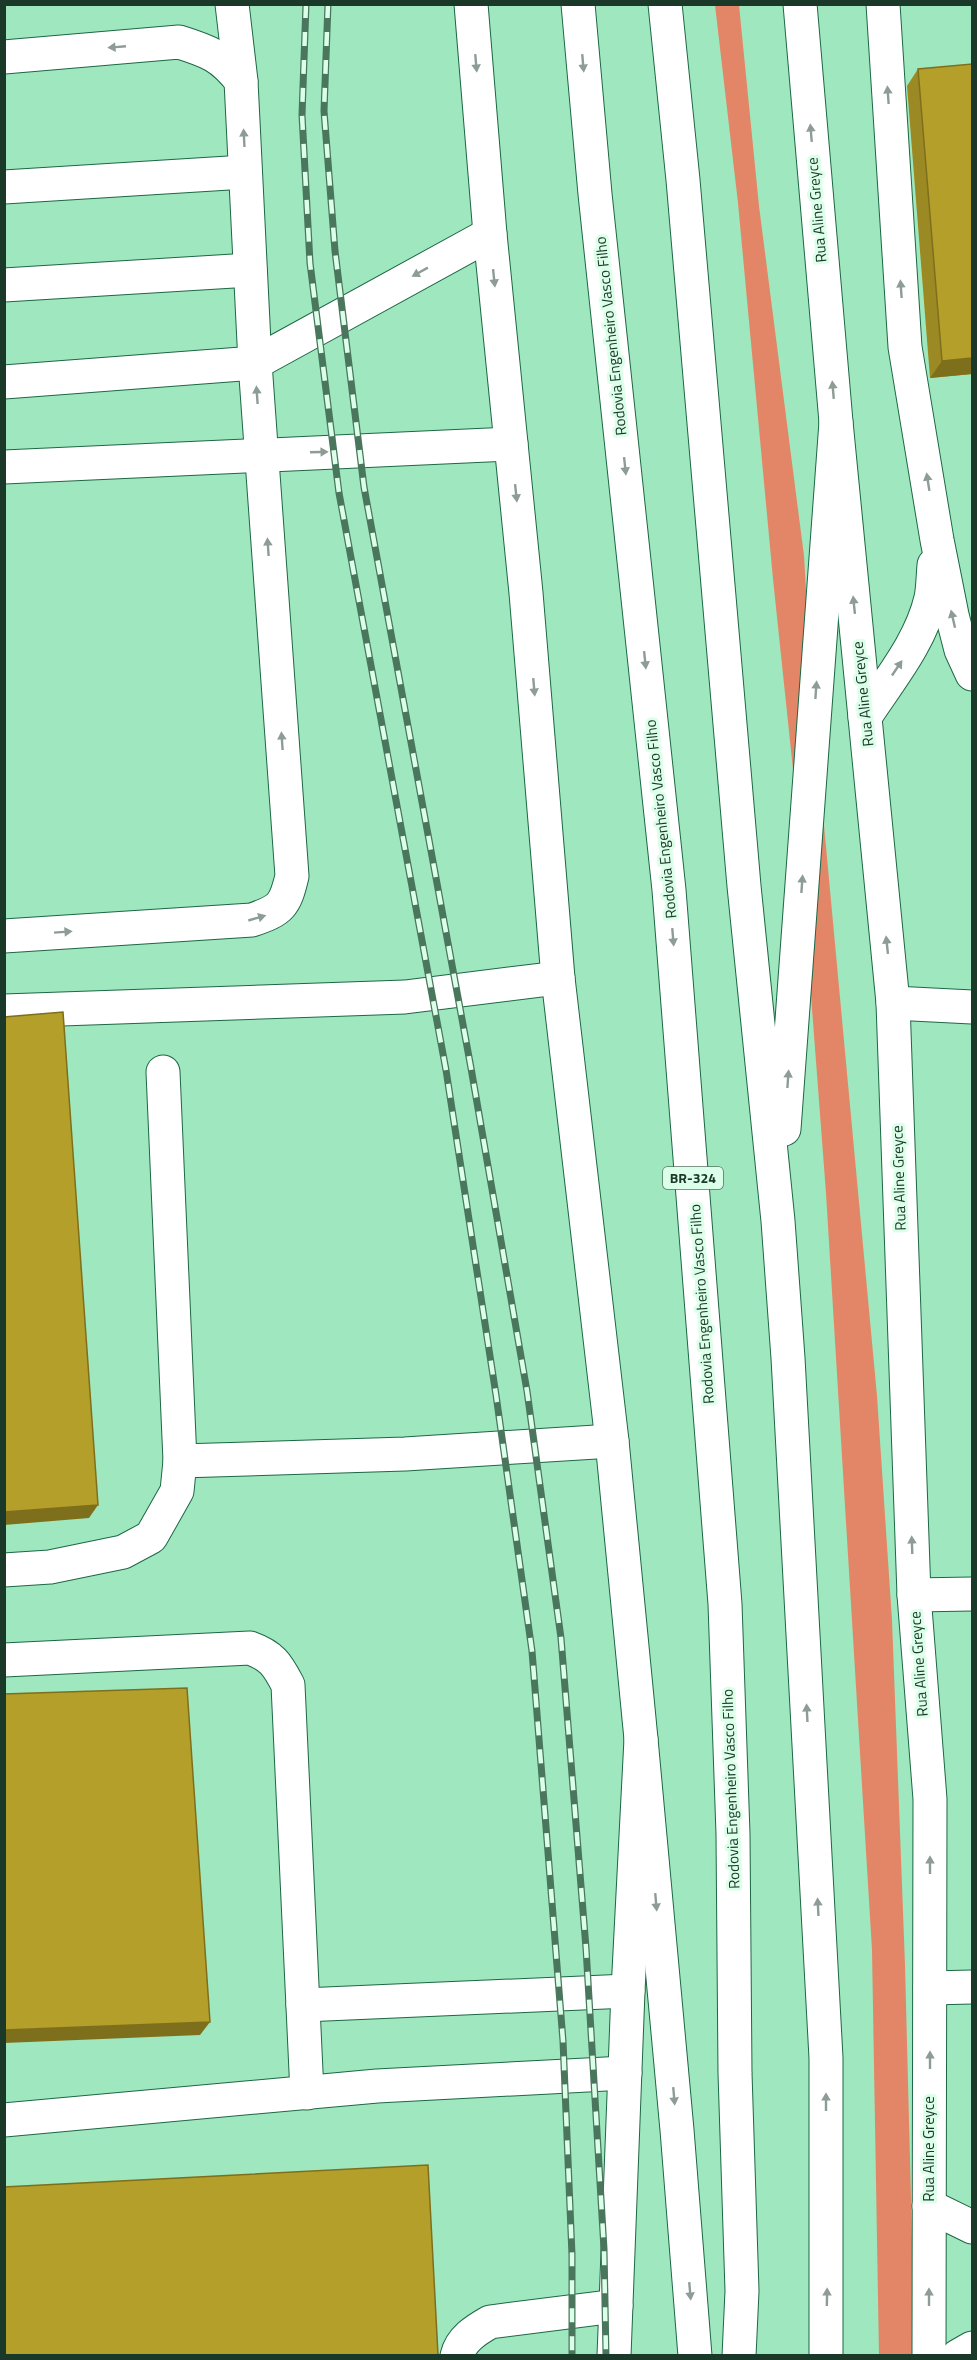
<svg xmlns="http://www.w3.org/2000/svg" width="977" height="2360" viewBox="0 0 977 2360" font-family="'Titillium Web',sans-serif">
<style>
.green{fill:#e38667}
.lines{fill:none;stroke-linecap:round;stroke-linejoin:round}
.minor-casing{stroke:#1d6745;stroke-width:35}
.major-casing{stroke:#1d6745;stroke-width:35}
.highway-casing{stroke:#1d6745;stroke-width:35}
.minor{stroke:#fff;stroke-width:33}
.major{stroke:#fff;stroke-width:33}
.highway{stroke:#fff;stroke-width:33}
.rail-casing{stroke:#49765d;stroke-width:7}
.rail{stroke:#dcffe9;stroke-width:4.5;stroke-dasharray:14;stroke-linecap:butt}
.wall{fill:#9b8924}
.shaded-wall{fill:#7e6f1d}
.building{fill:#b49f2a;stroke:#7e6f1d;stroke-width:1.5}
.oneway{fill:#8d9c94}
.labels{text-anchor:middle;stroke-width:6;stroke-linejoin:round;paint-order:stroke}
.shield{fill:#dcffe9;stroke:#557463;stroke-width:1.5}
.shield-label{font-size:14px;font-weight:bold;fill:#1b3929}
.street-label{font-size:15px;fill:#1b3929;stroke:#dcffe9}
</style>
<rect width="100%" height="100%" fill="#9fe7be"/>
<path class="green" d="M715,5H739L759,206L804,556L813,707L877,1396L892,1620L905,1965L915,2355H879L872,1950L826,1193L796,798L773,579L738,203Z"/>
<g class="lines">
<g class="minor-casing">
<g id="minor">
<path d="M232,4L241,81"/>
<path d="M883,4L905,347L937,540L952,615L961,650L972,674"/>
<path d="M4,57L179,42C208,51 222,56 241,81L255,363L292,876C285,906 281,910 252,920L4,936"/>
<path d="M4,187L245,172"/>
<path d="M4,285L250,270"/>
<path d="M4,382L255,363L490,234"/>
<path d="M4,467L511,444"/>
<path d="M865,717C889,680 921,642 931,598C933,588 933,576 934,565"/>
<path d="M893,1003L972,1007"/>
<path d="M4,1011L405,997L558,978"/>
<path d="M180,1461L405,1454L612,1441"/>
<path d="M4,1570L50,1567L123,1552L151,1537L177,1491L180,1461L163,1072"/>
<path d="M914,1595L972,1594"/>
<path d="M4,1660L250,1648C272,1656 277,1664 288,1685L307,2093"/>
<path d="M930,1988L972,1987"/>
<path d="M303,2005L628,1991"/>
<path d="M4,2120L377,2086L625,2073"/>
<path d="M929,2206L972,2227"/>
<path d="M457,2356C461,2339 476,2330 490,2322L616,2306"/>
<path d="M958,2356L972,2348"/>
</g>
</g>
<g class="major-casing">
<g id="major">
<path d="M471,4L490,234L526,593L558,978L612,1441L641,1739L628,1991L614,2356"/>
<path d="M800,4L836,422L893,1003L914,1595L930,1799L929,2356"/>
</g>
</g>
<g class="highway-casing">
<g id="highway">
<path d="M578,4L595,194L669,890L725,1604L733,1834L735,2073L742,2291L739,2356"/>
<path d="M665,4L683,180L744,886L778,1221L788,1358L826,2058V2356"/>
<path d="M784,1129L836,422"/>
<path d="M641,1739L677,2130L695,2356"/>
</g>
</g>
<use href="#minor" class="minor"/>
<use href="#major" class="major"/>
<use href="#highway" class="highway"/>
<g class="rail-casing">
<g id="rail">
<path d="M306,4L302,115L310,263L339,493L446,1070L496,1395L532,1651L563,2041L572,2255V2356"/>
<path d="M328,4L324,111L335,251L364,487L471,1068L527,1391L561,1638L586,1948L604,2249L606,2356"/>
</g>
</g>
<use href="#rail" class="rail"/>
</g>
<path class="wall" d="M918,69L972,374L930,378L907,86Z"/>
<g class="shaded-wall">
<path d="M972,358V374L930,378L942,361Z"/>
<path d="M98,1505L89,1518L4,1525V1512Z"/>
<path d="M210,2022L200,2035L4,2043V2030Z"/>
</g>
<g class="building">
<path d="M972,64V358L942,361L918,69Z"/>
<path d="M63,1012L98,1505L4,1512V1017Z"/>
<path d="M187,1688L210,2022L4,2030V1694Z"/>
<path d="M428,2165L438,2355H4V2187Z"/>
</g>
<defs><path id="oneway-solid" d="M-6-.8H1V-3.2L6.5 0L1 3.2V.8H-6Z" transform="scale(1.5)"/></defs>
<g class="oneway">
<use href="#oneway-solid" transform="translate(117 47) rotate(175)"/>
<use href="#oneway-solid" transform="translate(476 63) rotate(85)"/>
<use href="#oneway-solid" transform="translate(583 63) rotate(85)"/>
<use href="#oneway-solid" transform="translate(888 95) rotate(-94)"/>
<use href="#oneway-solid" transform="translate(811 133) rotate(-95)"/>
<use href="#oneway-solid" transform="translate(244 138) rotate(-93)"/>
<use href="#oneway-solid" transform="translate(420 272) rotate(151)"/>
<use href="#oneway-solid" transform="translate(494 278) rotate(84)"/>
<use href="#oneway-solid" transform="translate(901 289) rotate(-94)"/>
<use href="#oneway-solid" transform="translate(833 390) rotate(-95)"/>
<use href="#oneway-solid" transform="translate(257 395) rotate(-94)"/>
<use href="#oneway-solid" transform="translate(319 452) rotate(-2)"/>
<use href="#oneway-solid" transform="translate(625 466) rotate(84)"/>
<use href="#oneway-solid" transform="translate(928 482) rotate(-99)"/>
<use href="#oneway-solid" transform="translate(516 493) rotate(84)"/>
<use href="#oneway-solid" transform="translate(268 547) rotate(-94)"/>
<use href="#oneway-solid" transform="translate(854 605) rotate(-96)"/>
<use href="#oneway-solid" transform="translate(953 619) rotate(-103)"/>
<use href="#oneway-solid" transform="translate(645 660) rotate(84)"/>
<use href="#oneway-solid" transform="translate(897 668) rotate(-56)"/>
<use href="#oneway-solid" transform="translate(534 687) rotate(85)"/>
<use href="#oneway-solid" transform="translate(816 690) rotate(-86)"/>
<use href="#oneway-solid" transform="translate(282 741) rotate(-94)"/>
<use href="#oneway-solid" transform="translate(802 884) rotate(-86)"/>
<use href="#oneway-solid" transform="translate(257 918) rotate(-16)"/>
<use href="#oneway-solid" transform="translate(63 932) rotate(-4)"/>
<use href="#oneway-solid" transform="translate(673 937) rotate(85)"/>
<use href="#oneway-solid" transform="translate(887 945) rotate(-96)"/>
<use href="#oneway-solid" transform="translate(788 1079) rotate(-86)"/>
<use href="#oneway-solid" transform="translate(912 1545) rotate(-92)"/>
<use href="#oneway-solid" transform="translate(807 1713) rotate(-93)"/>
<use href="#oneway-solid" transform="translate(930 1865) rotate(-90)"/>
<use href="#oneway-solid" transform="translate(656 1902) rotate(85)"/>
<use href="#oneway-solid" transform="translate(818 1907) rotate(-93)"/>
<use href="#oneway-solid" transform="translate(930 2060) rotate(-90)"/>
<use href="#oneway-solid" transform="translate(674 2096) rotate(85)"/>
<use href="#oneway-solid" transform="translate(826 2102) rotate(-90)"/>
<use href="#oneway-solid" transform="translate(690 2291) rotate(85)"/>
<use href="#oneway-solid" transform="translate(827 2297) rotate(-89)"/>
<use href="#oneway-solid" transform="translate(929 2297) rotate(-90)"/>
</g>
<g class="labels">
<rect class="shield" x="663" y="1167" width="60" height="22" rx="4.5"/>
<g class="shield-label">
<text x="693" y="1183">BR-324</text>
</g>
<g class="street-label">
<text transform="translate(817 210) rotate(-95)" y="5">Rua Aline Greyce</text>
<text transform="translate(611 336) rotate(-96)" y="5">Rodovia Engenheiro Vasco Filho</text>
<text transform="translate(863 694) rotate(-96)" y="5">Rua Aline Greyce</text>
<text transform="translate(661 819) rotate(-96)" y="5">Rodovia Engenheiro Vasco Filho</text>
<text transform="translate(899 1178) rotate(-92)" y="5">Rua Aline Greyce</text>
<text transform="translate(702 1304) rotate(-94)" y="5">Rodovia Engenheiro Vasco Filho</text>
<text transform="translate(919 1664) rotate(-94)" y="5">Rua Aline Greyce</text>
<text transform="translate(731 1789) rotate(-92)" y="5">Rodovia Engenheiro Vasco Filho</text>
<text transform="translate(929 2149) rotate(-90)" y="5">Rua Aline Greyce</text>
</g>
</g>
<rect width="977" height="2360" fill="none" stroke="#1b3929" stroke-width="12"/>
</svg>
